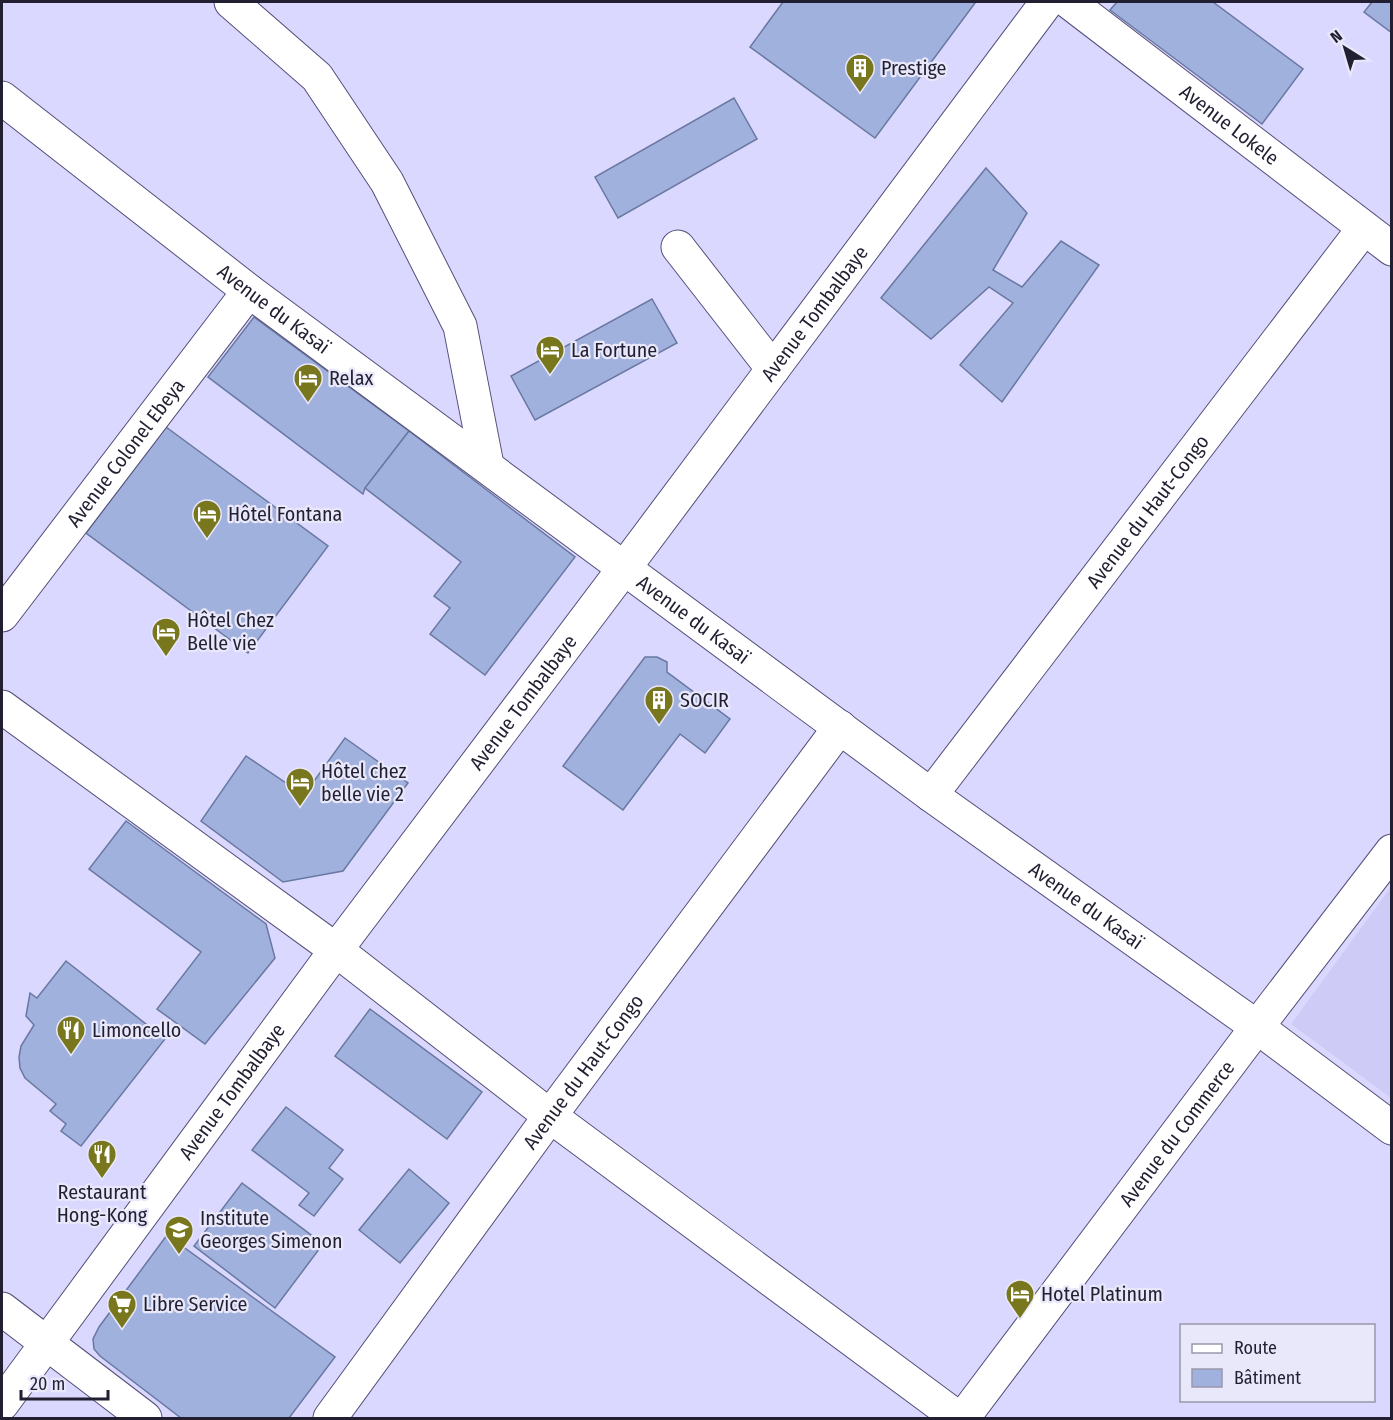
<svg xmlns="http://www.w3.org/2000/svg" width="1393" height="1420" viewBox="0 0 1393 1420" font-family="'Fira Sans Condensed',sans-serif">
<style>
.built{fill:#cfcbf7}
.building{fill:#a1b1dd;stroke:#6978a0;stroke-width:1.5}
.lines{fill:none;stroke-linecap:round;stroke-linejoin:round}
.minor-casing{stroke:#544f78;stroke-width:35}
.minor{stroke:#fff;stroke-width:33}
.labels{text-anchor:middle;stroke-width:4.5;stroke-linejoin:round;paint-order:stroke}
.poi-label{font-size:20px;fill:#211f31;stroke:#e9e8fb;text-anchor:start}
.street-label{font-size:20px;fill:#211f31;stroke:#e9e8fb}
</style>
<rect width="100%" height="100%" fill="#dbd8ff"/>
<path class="built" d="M1391,887V1098L1291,1024Z"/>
<g class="building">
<path d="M783,2H973L975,3L875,138L750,47Z"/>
<path d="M1117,2H1213L1303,69L1262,124L1110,10Z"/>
<path d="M1372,2H1392V33L1364,12Z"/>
<path d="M734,98L757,139L618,218L595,177Z"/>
<path d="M986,168L1027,213L993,270L1022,287L1061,241L1099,265L1002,402L960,365L1013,303L989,287L931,339L881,298Z"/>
<path d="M652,299L677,343L535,420L511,376Z"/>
<path d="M254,317L409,431L365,488L363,494L208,377Z"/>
<path d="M166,427L328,546L248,653L86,533Z"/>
<path d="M409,431L575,557L485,675L430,634L450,608L434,596L461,562L365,488Z"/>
<path d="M645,657H657L667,662V672L730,719L705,753L680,734L623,810L563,766Z"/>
<path d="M345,738L408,783L343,871L283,882L201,821L246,756L304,795Z"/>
<path d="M126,821L266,924L275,958L205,1044L157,1009L201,952L89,869Z"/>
<path d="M66,961L165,1039L81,1146L61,1131L66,1124L50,1111L56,1104L25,1078L20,1068L19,1057L21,1046L34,1025L26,1016L30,993L37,998Z"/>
<path d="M370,1009L482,1092L447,1139L335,1056Z"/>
<path d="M286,1107L343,1150L329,1168L343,1179L314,1216L299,1205L309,1193L252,1150Z"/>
<path d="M409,1169L449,1203L400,1263L359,1230Z"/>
<path d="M242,1183L323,1244L275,1308L194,1246Z"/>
<path d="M167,1235L335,1357L289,1418H181L100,1356L94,1349L93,1339L99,1327Z"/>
</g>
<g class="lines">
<g class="minor-casing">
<g id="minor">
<path d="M231,2L317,77L387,182L460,326L487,465"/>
<path id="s1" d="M1069,2L1392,249"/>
<path id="s2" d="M2,98L249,291L931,795L1257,1027L1392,1128"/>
<path d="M678,247L773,369"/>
<path id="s3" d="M2,615L249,291"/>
<path d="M2,707L336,950L550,1116L958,1418"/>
<path id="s4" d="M931,795L1364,228"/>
<path d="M2,1309L145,1418"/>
<path id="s5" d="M2,1404L336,950L625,567L1047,2"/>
<path id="s6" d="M330,1418L550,1116L840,727"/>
<path id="s7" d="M963,1418L1257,1027L1392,851"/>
</g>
</g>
<use href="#minor" class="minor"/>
</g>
<defs>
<g id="building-pin" transform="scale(1.5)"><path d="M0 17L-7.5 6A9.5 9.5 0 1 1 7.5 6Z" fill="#78771d" stroke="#e9e8fb"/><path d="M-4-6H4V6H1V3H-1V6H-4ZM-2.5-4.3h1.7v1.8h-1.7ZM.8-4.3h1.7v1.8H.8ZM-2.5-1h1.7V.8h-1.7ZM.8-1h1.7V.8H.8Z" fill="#fff"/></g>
<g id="hotel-pin" transform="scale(1.5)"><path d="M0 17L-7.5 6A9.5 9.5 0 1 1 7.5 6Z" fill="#78771d" stroke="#e9e8fb"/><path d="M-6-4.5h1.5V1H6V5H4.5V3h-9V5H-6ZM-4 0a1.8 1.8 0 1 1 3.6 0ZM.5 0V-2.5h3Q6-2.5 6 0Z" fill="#fff"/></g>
<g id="restaurant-pin" transform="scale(1.5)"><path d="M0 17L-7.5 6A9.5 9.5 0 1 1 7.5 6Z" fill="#78771d" stroke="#e9e8fb"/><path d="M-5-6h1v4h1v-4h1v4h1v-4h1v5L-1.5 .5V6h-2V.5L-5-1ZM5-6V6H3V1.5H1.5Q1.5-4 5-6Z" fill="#fff"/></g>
<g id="school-pin" transform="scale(1.5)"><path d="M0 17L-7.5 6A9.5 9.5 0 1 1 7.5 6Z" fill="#78771d" stroke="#e9e8fb"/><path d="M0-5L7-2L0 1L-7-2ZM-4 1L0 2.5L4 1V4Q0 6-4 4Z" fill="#fff"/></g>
<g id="supermarket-pin" transform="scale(1.5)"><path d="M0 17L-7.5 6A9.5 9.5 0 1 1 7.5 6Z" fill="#78771d" stroke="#e9e8fb"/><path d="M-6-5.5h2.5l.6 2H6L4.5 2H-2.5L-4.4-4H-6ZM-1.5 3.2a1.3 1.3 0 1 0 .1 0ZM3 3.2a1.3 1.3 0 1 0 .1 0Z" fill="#fff"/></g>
</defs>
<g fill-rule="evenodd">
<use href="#building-pin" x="860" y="68"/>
<use href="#hotel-pin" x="550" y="350"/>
<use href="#hotel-pin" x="308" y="378"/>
<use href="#hotel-pin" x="207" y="514"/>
<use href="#hotel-pin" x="166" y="632"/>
<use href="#building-pin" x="659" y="700"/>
<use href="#hotel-pin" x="300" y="782"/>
<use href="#restaurant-pin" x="71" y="1030"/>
<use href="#restaurant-pin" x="102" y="1154"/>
<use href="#school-pin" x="179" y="1230"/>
<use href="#hotel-pin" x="1020" y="1294"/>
<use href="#supermarket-pin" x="122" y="1304"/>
</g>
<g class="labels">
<g class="poi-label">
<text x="881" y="75">Prestige</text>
<text x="571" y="357">La Fortune</text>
<text x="329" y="385">Relax</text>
<text x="228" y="521">Hôtel Fontana</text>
<text x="187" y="627">Hôtel Chez<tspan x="187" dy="23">Belle vie</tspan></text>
<text x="680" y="707">SOCIR</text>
<text x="321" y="778">Hôtel chez<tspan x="321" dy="23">belle vie 2</tspan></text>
<text x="92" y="1037">Limoncello</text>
<text x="102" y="1199" text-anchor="middle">Restaurant<tspan x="102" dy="23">Hong-Kong</tspan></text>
<text x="200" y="1225">Institute<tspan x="200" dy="23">Georges Simenon</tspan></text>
<text x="1041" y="1301">Hotel Platinum</text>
<text x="143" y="1311">Libre Service</text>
</g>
<g class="street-label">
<text dy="7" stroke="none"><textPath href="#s1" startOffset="202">Avenue Lokele</textPath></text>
<text dy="7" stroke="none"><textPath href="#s2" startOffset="344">Avenue du Kasaï</textPath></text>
<text dy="7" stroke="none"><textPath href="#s5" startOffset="1360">Avenue Tombalbaye</textPath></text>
<text dy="7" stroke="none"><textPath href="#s3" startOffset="204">Avenue Colonel Ebeya</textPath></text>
<text dy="7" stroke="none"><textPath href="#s4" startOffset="357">Avenue du Haut-Congo</textPath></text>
<text dy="7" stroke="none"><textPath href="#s2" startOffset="866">Avenue du Kasaï</textPath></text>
<text dy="7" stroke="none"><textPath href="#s5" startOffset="874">Avenue Tombalbaye</textPath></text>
<text dy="7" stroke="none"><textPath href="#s2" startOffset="1352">Avenue du Kasaï</textPath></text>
<text dy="7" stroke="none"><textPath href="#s6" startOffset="429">Avenue du Haut-Congo</textPath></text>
<text dy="7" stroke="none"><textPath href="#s5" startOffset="388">Avenue Tombalbaye</textPath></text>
<text dy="7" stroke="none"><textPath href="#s7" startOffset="356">Avenue du Commerce</textPath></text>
</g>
</g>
<rect width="1393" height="1420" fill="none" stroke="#211f31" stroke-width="6"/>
<rect x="1180" y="1324" width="195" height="78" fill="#e9e8fb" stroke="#9998aa" stroke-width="1.5"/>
<rect x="1192" y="1344" width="30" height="9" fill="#ffffff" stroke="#9998aa" stroke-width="1.5"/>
<text x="1234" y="1354" font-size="18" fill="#211f31">Route</text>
<rect x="1192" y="1369" width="30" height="18" fill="#a1b1dd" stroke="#9998aa" stroke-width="1.5"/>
<text x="1234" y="1384" font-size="18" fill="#211f31">Bâtiment</text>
<g transform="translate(1345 48) rotate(323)" stroke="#e9e8fb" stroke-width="4.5" paint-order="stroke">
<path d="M0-4.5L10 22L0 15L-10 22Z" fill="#211f31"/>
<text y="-9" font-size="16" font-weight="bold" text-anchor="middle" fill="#211f31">N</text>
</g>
<path d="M21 1390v9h87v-9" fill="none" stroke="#211f31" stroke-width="3"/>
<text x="30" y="1390" font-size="18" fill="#211f31" stroke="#e9e8fb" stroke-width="4.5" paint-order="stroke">20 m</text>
</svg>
